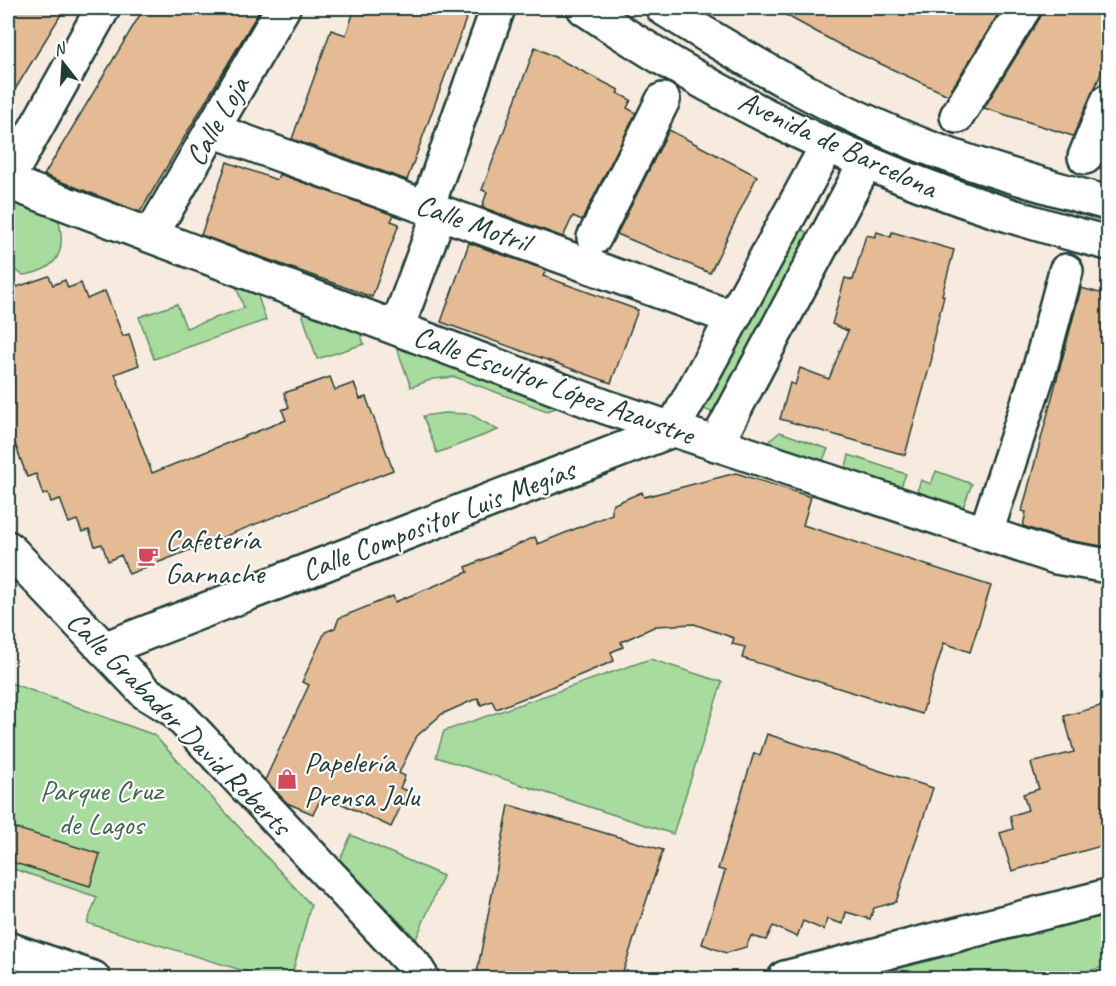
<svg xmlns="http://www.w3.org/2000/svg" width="1116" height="986" viewBox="0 0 1116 986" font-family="Caveat,sans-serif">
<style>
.green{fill:#a8dc9e;stroke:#648c69;stroke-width:1.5}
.building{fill:#e5bb95;stroke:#1f3d34;stroke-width:1.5}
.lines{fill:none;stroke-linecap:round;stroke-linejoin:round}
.street-casing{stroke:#1f3d34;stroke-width:38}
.secondary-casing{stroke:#1f3d34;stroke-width:38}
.street{stroke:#fff;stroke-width:33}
.secondary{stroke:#fff;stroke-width:33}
.labels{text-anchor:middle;stroke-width:4.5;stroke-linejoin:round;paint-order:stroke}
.street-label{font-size:30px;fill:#1f3d34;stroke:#fff}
.poi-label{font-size:30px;fill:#1f3d34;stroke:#fff;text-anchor:start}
.park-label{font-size:30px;fill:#41654e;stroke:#fff}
</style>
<rect width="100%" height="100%" fill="#f7ebdf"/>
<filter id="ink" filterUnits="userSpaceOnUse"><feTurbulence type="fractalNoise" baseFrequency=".0167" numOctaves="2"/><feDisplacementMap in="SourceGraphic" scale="12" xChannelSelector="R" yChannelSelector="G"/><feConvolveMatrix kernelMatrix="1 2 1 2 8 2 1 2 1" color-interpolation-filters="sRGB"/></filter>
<g filter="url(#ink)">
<g class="green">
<path d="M11,197L57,214C67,248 61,270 23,275L8,265V203Z"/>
<path d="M795,226L810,234L718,409L711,412L704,409V400Z"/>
<path d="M241,285L256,290L266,320L154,359L139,317L177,304L186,328L244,308L236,286Z"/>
<path d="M300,307L359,329L364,344L317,359Z"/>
<path d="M395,343L559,407L547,411L455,377L433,379L411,387Z"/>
<path d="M444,413L470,414L498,430L437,453L423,416Z"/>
<path d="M780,432L828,449L822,462L767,443Z"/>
<path d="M849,455L906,474L900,489L845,470Z"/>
<path d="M936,471L972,484L962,510L916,494L921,480L931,484Z"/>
<path d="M650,659L722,682L673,834L436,757L444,731Z"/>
<path d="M8,682L154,735L311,905L291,978H267L87,923L97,897L8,867Z"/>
<path d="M351,835L443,876L416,939L340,860Z"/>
<path d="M1108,914V966L1060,978H863Z"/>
</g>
<g class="building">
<path d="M8,8H65L8,101Z"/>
<path d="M144,8H261L140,212L44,175Z"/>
<path d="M355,8H470L407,180L292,139L331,30L346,35Z"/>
<path d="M773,8H1002L948,95L842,46Z"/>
<path d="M1043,8H1108V58L1073,136L984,108L1040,18Z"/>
<path d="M535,47L619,90L617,93L631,100L627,108L636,113L582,220L573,216L563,237L482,207L487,192L482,190Z"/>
<path d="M669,130L757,176L710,273L617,234Z"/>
<path d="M227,162L277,180L279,174L394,215L391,221L399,224L372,297L201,235Z"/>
<path d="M877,232L891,237L892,232L954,250L942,295L944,296L933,340L932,358L905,455L780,419L790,383L795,385L800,368L829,379L848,331L832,324L845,278L853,280L866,235L875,237Z"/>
<path d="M469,243L546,270L543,276L638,310L611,383L441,322Z"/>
<path d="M49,276L53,285L65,280L68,288L81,283L87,299L105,291L123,336L129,334L139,365L115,374L152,473L286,420L282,410L289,407L284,393L330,377L335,390L354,383L360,399L366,397L393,470L129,574L121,555L108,561L102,544L95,546L89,530L82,532L77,520L69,523L60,499L51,502L48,493L43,495L36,474L27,477L8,424V290Z"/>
<path d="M1081,288L1108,295V547L1061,539L1023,526L1026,512L1022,511Z"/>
<path d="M736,473L811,497L803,525L991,586L970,652L944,643L922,714L742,658L745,647L732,644L734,638L694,624L656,626L621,642L623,647L611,652L614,661L532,695L496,709L492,701L481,705L478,698L442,714L417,736L399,773L405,776L400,788L408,791L391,827L323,795L313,814L287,803L265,780L309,685L302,682L325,632L335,628L339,618L393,596L395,602L468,572L466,567L535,537L538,544L612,514V505L642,492L644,497Z"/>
<path d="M1108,704V844L1012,871L1000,833L1013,829L1010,816L1028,810L1023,794L1039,789L1031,763L1074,752L1064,716Z"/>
<path d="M767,734L933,788L896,902L874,908L870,919L846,912L843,924L827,919L824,930L803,921L797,937L773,926L766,940L751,936L746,947L726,953L702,944L725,871L718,869L754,753L760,755Z"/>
<path d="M509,805L663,850L622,975L610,978H476Z"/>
<path d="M8,826L100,854L90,886L8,861Z"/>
</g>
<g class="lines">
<g class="street-casing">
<g id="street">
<path d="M957,116L1024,8"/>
<path d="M212,130L733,318"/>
<path d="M1085,157L1108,101"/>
<path d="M8,178L103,8"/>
<path d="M8,182L606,407L1056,557L1108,566"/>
<path d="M427,207L498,8"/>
<path d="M151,235L283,8"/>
<path d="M594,238L663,100"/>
<path d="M401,317L435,225"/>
<path d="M672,430L827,146"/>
<path d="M716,444L865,164"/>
<path d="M989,523L1041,364L1066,271"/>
<path d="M104,649L672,430"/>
</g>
</g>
<g class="secondary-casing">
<g id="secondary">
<path d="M584,8C744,116 921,197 1108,243"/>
<path d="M663,8C747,61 835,112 929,148C988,170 1048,187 1108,203"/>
<path d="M8,548L146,693L174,710L414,965L422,978"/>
<path d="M8,949L93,978"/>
<path d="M785,978L1108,896"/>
</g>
</g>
<use href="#street" class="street"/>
<use href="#secondary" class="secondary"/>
</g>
</g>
<defs>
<g id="cafe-bare" transform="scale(1.62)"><path d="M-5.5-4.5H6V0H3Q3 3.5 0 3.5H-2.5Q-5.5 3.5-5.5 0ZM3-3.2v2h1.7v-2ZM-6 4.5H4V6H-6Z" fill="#d1495b" stroke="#fff" stroke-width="2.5" paint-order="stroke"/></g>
<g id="shop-bare" transform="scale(1.62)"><path d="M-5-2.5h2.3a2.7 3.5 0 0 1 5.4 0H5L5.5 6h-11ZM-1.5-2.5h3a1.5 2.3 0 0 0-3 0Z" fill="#d1495b" stroke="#fff" stroke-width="2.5" paint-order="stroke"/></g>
</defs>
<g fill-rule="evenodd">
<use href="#cafe-bare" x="148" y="556"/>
<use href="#shop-bare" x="287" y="779"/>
</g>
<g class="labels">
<g class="street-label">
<text transform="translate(217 121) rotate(-60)" y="10">Calle Loja</text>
<text transform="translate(838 144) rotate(25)" y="10">Avenida de Barcelona</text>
<text transform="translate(473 223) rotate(20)" y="10">Calle Motril</text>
<text transform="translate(554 385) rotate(20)" y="10">Calle Escultor López Azaustre</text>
<text transform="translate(438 520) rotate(-21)" y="10">Calle Compositor Luis Megías</text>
<text transform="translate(179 723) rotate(45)" y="10">Calle Grabador David Roberts</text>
</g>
<g class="poi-label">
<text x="165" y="549">Cafetería<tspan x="165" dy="34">Garnache</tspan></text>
<text x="304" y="772">Papelería<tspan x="304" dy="34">Prensa Jalu</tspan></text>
</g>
<g class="park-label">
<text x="101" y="800">Parque Cruz<tspan x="101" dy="34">de Lagos</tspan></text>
</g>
</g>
<rect width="1116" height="986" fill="none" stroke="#fff" stroke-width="30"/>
<rect x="15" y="15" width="1086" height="956" fill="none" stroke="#1f3d34" stroke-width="2" filter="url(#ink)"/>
<g transform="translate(63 63) rotate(343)" stroke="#ffffff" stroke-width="4.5" paint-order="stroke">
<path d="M0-4.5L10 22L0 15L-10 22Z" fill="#1f3d34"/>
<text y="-9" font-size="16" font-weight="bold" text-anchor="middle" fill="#1f3d34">N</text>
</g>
</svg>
